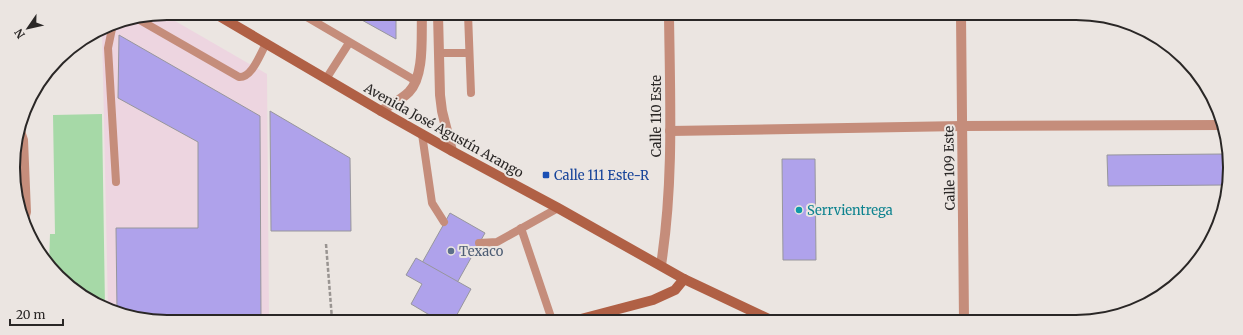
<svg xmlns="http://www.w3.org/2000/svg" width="1243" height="335" viewBox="0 0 1243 335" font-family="Merriweather,serif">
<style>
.commercial{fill:#edd5e0}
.green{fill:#a6d9a7}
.building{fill:#afa2eb;stroke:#97969c}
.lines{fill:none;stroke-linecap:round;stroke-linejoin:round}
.path{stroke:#999491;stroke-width:2.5;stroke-dasharray:4 2;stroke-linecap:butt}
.lane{stroke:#c58d7b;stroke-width:8}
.street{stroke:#c58d7b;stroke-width:10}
.secondary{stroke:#b06045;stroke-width:10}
.transit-dot{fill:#1a4fb4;stroke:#ebe5e1;stroke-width:1.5}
.culture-dot{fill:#0f9aa8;stroke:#ebe5e1;stroke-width:1.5}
.service-dot{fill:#5c6f8a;stroke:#ebe5e1;stroke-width:1.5}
.labels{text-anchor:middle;stroke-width:4;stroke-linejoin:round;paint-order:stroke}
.street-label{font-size:13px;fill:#2a2726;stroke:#ebe5e1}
.transit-label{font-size:13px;fill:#164399;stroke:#ebe5e1;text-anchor:start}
.culture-label{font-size:13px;fill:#0d838f;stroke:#ebe5e1;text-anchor:start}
.service-label{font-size:13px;fill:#4e5e75;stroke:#ebe5e1;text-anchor:start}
.rim{fill:none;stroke:#2a2726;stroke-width:2}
</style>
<rect width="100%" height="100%" fill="#ebe5e1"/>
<path class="commercial" d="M163,14L267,74L269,319H138L108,308L102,29L109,25Z"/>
<path class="green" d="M102,114L105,307L90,301L49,265L50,234H55L53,115Z"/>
<g class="building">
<path d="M351,14H396V39Z"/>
<path d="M119,35L260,116L261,319H138L117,311L116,228H198V142L118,98Z"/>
<path d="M270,111L350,158L351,231H271Z"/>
<path d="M1224,154L1225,185L1108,186L1107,155Z"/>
<path d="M782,159H815L816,260H783Z"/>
<path d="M450,213L485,233L453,290L418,270Z"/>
<path d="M416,258L471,289L454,320H438L411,304L422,284L406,275Z"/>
</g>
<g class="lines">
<path class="path" d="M326,244L332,319"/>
<g class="lane">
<path d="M300,13L416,81"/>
<path d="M468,14L471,93"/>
<path d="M138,19L239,77C252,78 260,54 266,44"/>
<path d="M113,24L108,48L116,182"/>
<path d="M439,53H468"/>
<path d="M326,79L349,43"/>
<path d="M422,134L432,203L444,222"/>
<path d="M521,228L552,320"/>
<path d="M479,243L497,242L558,208"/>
</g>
<g class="street">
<path d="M438,14L440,95L442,111L452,151"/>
<path d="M961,15L964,320"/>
<path d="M381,111C390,105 401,100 409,92C425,76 421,35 422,14"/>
<path d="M20,131L23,140L26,212L24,219"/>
<path d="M670,131L962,126L1222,125"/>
<path d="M661,265C674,182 670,98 669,15"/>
</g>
<g class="secondary">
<path d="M214,13L381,111L452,151L558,208L684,279L771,320"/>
<path d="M577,320L653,300L675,290L684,279"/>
</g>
</g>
<rect class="transit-dot" x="542" y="171" width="8" height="8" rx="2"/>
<circle class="culture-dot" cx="799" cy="210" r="4"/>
<circle class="service-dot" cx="451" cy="251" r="4"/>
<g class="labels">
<g class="street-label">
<text transform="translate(656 116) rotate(-90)" y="5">Calle 110 Este</text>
<text transform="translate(444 130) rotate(29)" y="5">Avenida José Agustín Arango</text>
<text transform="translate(949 168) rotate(-91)" y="5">Calle 109 Este</text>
</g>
<g class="transit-label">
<text x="554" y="180">Calle 111 Este-R</text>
</g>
<g class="culture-label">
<text x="807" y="215">Serrvientrega</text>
</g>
<g class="service-label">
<text x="459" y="256">Texaco</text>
</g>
</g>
<path d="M0 0H1243V335H0ZM167 20H1076A147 147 0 0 1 1223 167V168A147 147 0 0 1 1076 315H167A147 147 0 0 1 20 168V167A147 147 0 0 1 167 20Z" fill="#ebe5e1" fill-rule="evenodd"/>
<path class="rim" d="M167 20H1076A147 147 0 0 1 1223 167V168A147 147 0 0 1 1076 315H167A147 147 0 0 1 20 168V167A147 147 0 0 1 167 20Z"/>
<g transform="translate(28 28) rotate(236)" stroke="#ebe5e1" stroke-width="3" paint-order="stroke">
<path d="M0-3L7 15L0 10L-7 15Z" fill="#2a2726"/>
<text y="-6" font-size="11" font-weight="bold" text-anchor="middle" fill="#2a2726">N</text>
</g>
<path d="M10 319v6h53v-6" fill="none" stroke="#2a2726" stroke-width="2"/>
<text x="16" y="319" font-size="12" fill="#2a2726" stroke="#ebe5e1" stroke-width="3" paint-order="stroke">20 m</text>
</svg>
